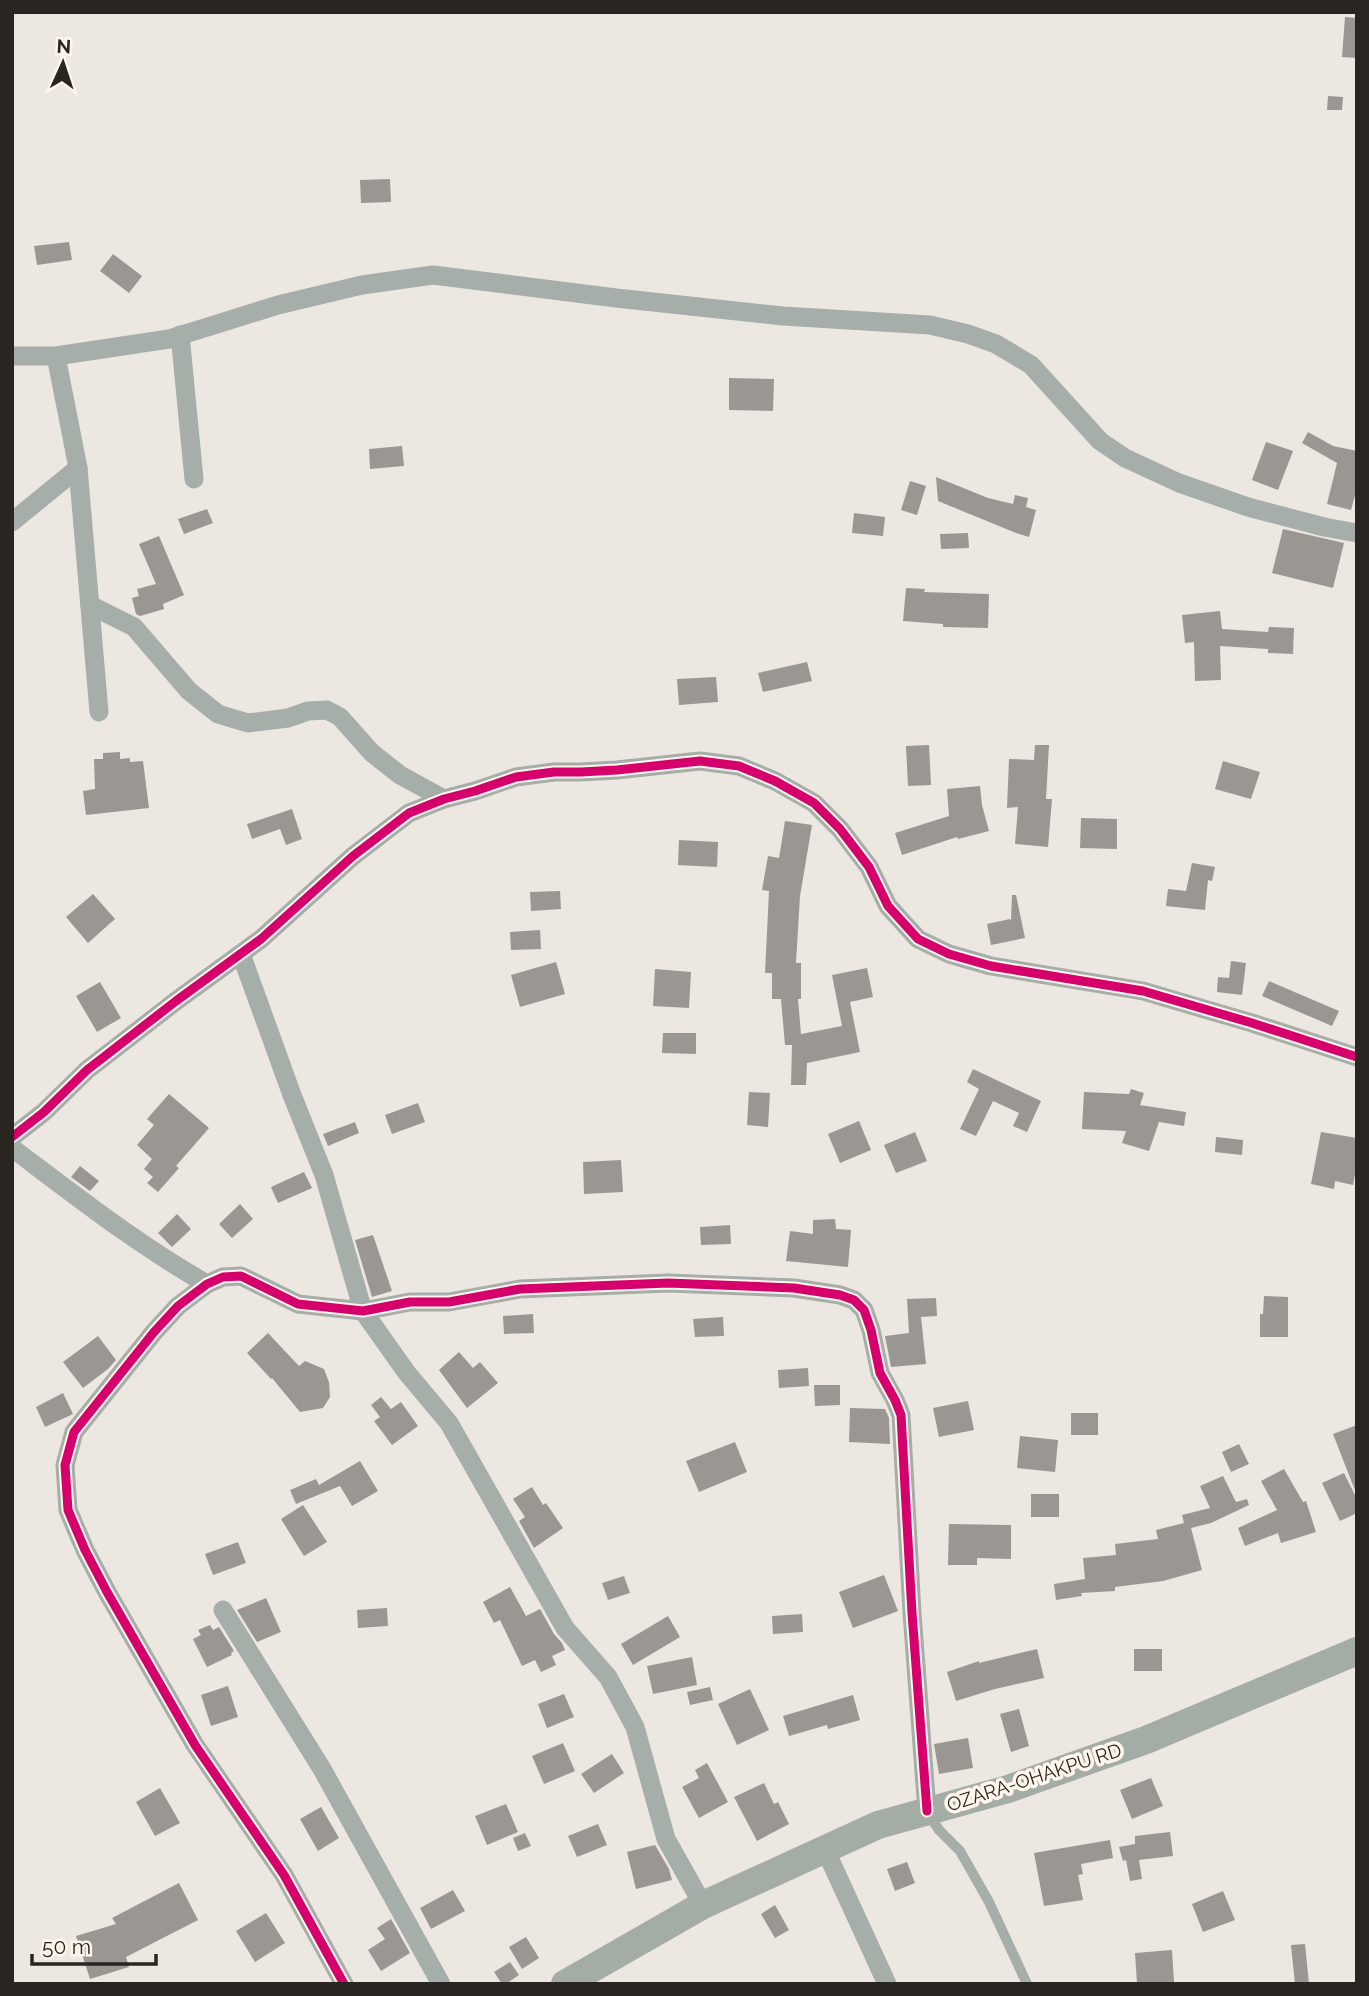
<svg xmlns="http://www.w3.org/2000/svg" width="1369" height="1996" viewBox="0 0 1369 1996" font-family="Raleway,sans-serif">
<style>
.building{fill:#9a9692}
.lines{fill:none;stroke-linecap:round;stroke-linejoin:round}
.lane{stroke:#a5aea9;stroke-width:10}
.street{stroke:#a5aea9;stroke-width:19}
.secondary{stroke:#a4aca6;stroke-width:28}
.cycleway-casing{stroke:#fff5ea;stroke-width:13}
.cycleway{stroke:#d6006c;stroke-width:9}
.labels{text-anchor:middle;stroke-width:7;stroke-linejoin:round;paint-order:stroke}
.street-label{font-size:19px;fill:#292521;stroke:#fff5ea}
</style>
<rect width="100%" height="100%" fill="#ede7e2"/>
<g class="building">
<path d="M1345,17L1357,18V58L1342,57Z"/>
<path d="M1328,96L1343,97L1342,110H1327Z"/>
<path d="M390,179L391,202L361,203L360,180Z"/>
<path d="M69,242L72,260L37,265L34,246Z"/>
<path d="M113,254L142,276L129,293L100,271Z"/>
<path d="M729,378L774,379L773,411L729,410Z"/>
<path d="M1308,432L1333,446L1357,451V488L1351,510L1327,504L1337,463L1302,443Z"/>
<path d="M1266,442L1293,451L1278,490L1252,480Z"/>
<path d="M402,446L404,466L370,469L369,449Z"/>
<path d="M936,477L988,498L1013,504L1015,495L1028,498L1026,507L1036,510L1029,537L1016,533L938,501Z"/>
<path d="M910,481L926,486L917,515L901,510Z"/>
<path d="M207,509L213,523L184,534L178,519Z"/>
<path d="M854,513L885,517L883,536L852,533Z"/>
<path d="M1283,529L1344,543L1333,588L1272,573Z"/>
<path d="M968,533L969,548L941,549L940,534Z"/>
<path d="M159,536L184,595L163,604L164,609L140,616L136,614L132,598L139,596L137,589L156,584L139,544Z"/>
<path d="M906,588L925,589L924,592L989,594L988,628L943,627V624L903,621Z"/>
<path d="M1220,611L1222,629L1268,632L1269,627L1294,628L1293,654L1268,653V649L1220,646L1221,680L1195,681L1194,642L1185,643L1182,615Z"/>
<path d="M807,662L812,681L763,692L758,673Z"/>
<path d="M716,677L718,702L679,705L677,679Z"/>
<path d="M929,745L931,785L908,786L906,746Z"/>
<path d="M1035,745H1049L1046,799H1052L1048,847L1015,844L1018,807L1007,808L1009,759L1034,760Z"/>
<path d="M120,752V759L130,758V762L143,761L149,808L86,815L83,791L95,789L94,759H103V753Z"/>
<path d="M1223,761L1260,772L1251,799L1215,789Z"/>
<path d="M980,786L982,805L989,831L958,839L957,837L902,855L895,833L949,816L947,789Z"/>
<path d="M292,809L302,839L286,845L280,829L252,839L247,824Z"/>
<path d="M1081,818L1117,819V849L1080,848Z"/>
<path d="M785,821L812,825L800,896L796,963H801V999H798L801,1034L842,1026L832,975L867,968L873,997L850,1002L860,1052L807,1063L806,1085H791L792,1045H785L781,999H772V973H765L769,891L762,890L768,856L779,858Z"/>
<path d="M679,840L718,842L717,867L678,865Z"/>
<path d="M1192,863L1215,867L1212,881L1208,880L1205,910L1166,906L1168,889L1186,891Z"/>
<path d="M560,891L561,909L531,911L530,892Z"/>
<path d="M93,894L115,919L88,943L66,917Z"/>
<path d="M1012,895H1016L1025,938L991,945L987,924L1010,919L1011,921Z"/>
<path d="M540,930L541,949L511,950L510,932Z"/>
<path d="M1231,961L1246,963L1242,995L1217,992L1218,977L1229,978Z"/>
<path d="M556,962L565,994L520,1007L511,975Z"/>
<path d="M655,969L691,972L689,1008L653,1006Z"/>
<path d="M1269,981L1339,1011L1332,1026L1262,996Z"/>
<path d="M100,982L121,1018L97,1032L76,996Z"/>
<path d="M663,1033H696V1054L662,1053Z"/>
<path d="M973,1069L1041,1101L1027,1132L1013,1126L1019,1113L993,1101L976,1136L960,1129L979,1089L967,1082Z"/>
<path d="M1131,1089L1144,1093L1140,1105L1186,1112L1184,1126L1159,1122L1149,1151L1122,1143L1126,1131L1082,1129L1084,1092L1129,1094Z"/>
<path d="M749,1092L770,1093L768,1127L747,1125Z"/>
<path d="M169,1094L209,1128L176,1166L179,1168L158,1192L147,1183L153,1177L144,1169L152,1159L137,1145L154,1125L147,1119Z"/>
<path d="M418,1103L425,1122L392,1134L385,1115Z"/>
<path d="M859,1121L871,1150L840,1163L828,1134Z"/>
<path d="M355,1122L359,1133L328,1146L323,1134Z"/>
<path d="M915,1132L927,1161L896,1173L884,1145Z"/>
<path d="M1321,1132L1357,1138V1164L1353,1185L1335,1181L1334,1189L1311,1184Z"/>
<path d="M1216,1137L1243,1140L1242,1155L1215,1152Z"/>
<path d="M621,1160L623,1192L584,1194L583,1162Z"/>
<path d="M80,1166L99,1181L90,1191L71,1177Z"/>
<path d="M304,1172L312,1188L278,1203L271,1187Z"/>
<path d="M240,1204L253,1219L232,1238L219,1224Z"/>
<path d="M177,1214L191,1229L172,1247L158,1233Z"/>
<path d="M835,1219L836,1229L851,1230L848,1267L786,1261L790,1231L813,1234V1220Z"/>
<path d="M730,1225L731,1244L701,1245L700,1227Z"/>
<path d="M373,1235L392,1291L372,1297L355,1240Z"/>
<path d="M1264,1296L1288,1297V1337H1260V1314H1263Z"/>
<path d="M936,1298L937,1316L921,1317L926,1364L891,1367L885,1336L909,1333L907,1299Z"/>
<path d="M533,1314L534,1333L504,1334L503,1316Z"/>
<path d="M723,1317L724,1336L695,1337L693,1319Z"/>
<path d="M268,1333L299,1366L305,1361L324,1369L329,1382L330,1397L323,1408L300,1412L272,1378L271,1379L247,1353Z"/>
<path d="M98,1336L116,1360L108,1369L83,1388L63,1362Z"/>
<path d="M459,1352L473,1368L480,1362L498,1383L467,1408L439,1370Z"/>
<path d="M808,1368L809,1386L779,1388L778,1370Z"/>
<path d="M814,1385H840V1405L815,1406Z"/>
<path d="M63,1393L73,1414L45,1427L36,1407Z"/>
<path d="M381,1397L391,1409L401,1402L418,1426L392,1445L374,1421L380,1417L371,1405Z"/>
<path d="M968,1401L974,1430L939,1437L933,1408Z"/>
<path d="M850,1408L885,1409L889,1418L890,1444L849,1442Z"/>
<rect x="1071" y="1413" width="27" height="22"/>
<path d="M1357,1425V1492L1356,1493L1333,1434Z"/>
<path d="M1020,1436L1058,1440L1055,1472L1017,1468Z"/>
<path d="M735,1442L747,1472L699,1492L686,1461Z"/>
<path d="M1239,1444L1249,1464L1231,1472L1222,1452Z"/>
<path d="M360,1461L378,1491L352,1506L340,1486L296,1504L290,1490L316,1479L319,1485Z"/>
<path d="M1284,1469L1303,1502L1306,1501L1316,1532L1281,1543L1278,1533L1245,1546L1238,1528L1277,1510L1261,1481Z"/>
<path d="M1344,1473L1357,1499V1513L1340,1521L1322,1483Z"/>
<path d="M1223,1476L1236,1502L1247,1499L1249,1505L1211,1523L1191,1528L1202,1570L1163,1581L1115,1587V1591L1081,1593L1082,1596L1056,1600L1054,1584L1085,1579L1083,1558L1116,1555L1115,1544L1158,1539L1156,1530L1184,1523L1182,1515L1210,1508L1200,1486Z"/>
<path d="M532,1487L543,1505L546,1503L563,1528L534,1548L519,1521L525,1517L513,1499Z"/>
<rect x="1031" y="1494" width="28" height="23"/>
<path d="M303,1505L327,1542L304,1556L281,1519Z"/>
<path d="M949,1524L1011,1525V1559L977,1558V1565H948Z"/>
<path d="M238,1542L246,1563L213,1575L205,1554Z"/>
<path d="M884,1575L898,1611L853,1628L839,1592Z"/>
<path d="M624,1576L630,1593L608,1600L602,1583Z"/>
<path d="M510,1587L526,1616L540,1609L554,1634L562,1643L565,1650L552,1656L556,1665L541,1672L535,1660L522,1666L500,1620L494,1623L483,1602Z"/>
<path d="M266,1598L281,1632L257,1642L237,1610Z"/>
<path d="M387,1608L388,1626L358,1628L357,1610Z"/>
<path d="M802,1614L803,1632L773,1634L772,1616Z"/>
<path d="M668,1616L680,1637L633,1665L621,1644Z"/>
<path d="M210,1625L213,1630L219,1627L234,1651L231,1653L232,1655L207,1667L193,1639L201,1635L198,1630Z"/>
<path d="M1037,1649L1044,1678L995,1689L956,1701L947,1672L979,1661V1663Z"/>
<rect x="1134" y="1649" width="28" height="22"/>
<path d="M692,1657L697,1685L653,1694L647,1666Z"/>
<path d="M228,1686L238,1717L211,1726L201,1695Z"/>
<path d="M710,1687L713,1700L690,1705L687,1692Z"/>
<path d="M750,1689L769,1730L737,1745L718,1704Z"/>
<path d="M564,1694L574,1717L547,1728L538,1704Z"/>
<path d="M853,1695L860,1720L828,1729L827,1725L789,1736L783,1716Z"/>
<path d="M1019,1709L1029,1746L1011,1752L1000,1714Z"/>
<path d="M968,1738L973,1768L939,1774L934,1744Z"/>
<path d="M563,1743L575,1771L544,1784L532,1756Z"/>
<path d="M612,1754L624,1773L594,1793L581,1774Z"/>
<path d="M707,1763L728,1802L699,1818L682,1787L699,1778L695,1770Z"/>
<path d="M1151,1778L1163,1806L1132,1819L1120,1790Z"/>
<path d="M764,1783L774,1804L778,1802L789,1824L757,1841L734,1797Z"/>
<path d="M160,1788L180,1823L155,1836L136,1802Z"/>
<path d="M506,1804L518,1832L487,1845L475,1816Z"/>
<path d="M321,1807L339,1838L318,1851L300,1819Z"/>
<path d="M598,1824L607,1845L577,1857L568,1836Z"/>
<path d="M1170,1832L1173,1856L1139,1860L1142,1879L1130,1881L1126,1860L1123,1861L1119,1847L1135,1844V1836Z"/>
<path d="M525,1833L531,1846L518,1851L513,1838Z"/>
<path d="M1110,1840L1113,1858L1081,1864L1083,1874L1078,1875L1083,1900L1044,1906L1034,1853Z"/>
<path d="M655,1845L669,1869L672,1880L636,1889L627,1852Z"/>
<path d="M907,1862L915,1883L895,1891L887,1869Z"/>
<path d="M179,1883L198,1920L126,1957L129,1967L90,1979L76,1936L116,1924L112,1918Z"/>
<path d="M453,1890L465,1911L431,1929L420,1908Z"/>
<path d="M1223,1891L1235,1920L1203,1932L1192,1904Z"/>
<path d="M775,1905L789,1930L775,1938L761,1914Z"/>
<path d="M266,1913L285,1943L255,1962L236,1931Z"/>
<path d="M391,1919L410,1953L381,1971L368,1950L385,1939L377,1928Z"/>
<path d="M526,1937L539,1958L522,1969L509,1947Z"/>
<path d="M1305,1944L1309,1984H1295L1291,1945Z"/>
<path d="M1172,1950L1174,1982L1137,1984L1135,1953Z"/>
<path d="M510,1962L519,1975L506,1984H502L494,1972Z"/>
</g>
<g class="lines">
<path class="lane" d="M928,1813L939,1830L960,1851L989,1902L1027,1984"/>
<g class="street">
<path d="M180,335L194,479"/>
<path d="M12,356H56L169,339L278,305L362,285L433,275L616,298L783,316L930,325L968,334L996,344L1031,365L1100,441L1125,458L1179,483L1248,507L1324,527L1357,533"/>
<path d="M56,356L78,468L99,712"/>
<path d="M12,522L78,468"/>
<path d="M90,605L134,627L189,691L218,714L248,723L288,718L308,711L327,710L340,717L372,753L400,775L444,799"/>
<path d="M241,954L292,1095L324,1175L363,1311L407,1373L449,1423L565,1628L608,1677L635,1727L666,1839L703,1905"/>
<path d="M12,1137L44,1112L87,1070L176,1001L261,939L353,856L409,813L444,799L475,791L516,777L554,772H581L617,770L700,761L739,766L775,781L814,803L840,829L869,867L888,906L918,939L949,954L991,966L1143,991L1252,1023L1357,1057"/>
<path d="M12,1148C76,1196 138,1245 207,1284"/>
<path d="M223,1610L322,1769L441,1984"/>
<path d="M825,1849L887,1984"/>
<path d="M344,1984L284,1875L195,1745L107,1592L85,1550L68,1510L65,1465L74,1432L154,1332L178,1306L207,1284L223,1277L241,1276L298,1304L363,1311L410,1302H449L520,1289L668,1283L794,1288L840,1295L854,1300L864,1310L871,1330L880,1373L895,1400L901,1415L912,1613L927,1811"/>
</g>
<path class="secondary" d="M565,1984L703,1905L878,1825L1008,1789L1146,1740L1357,1651"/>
<g class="cycleway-casing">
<g id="cycleway">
<path d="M12,1137L44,1112L87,1070L176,1001L261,939L353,856L409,813L444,799L475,791L516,777L554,772H581L617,770L700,761L739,766L775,781L814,803L840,829L869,867L888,906L918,939L949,954L991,966L1143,991L1252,1023L1357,1057"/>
<path d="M344,1984L284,1875L195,1745L107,1592L85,1550L68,1510L65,1465L74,1432L154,1332L178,1306L207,1284L223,1277L241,1276L298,1304L363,1311L410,1302H449L520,1289L668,1283L794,1288L840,1295L854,1300L864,1310L871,1330L880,1373L895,1400L901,1415L912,1613L927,1811"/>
</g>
</g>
<use href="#cycleway" class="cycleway"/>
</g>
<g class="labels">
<g class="street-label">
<text transform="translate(1034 1777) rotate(-18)" y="7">OZARA-OHAKPU RD</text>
</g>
</g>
<rect width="1369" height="1996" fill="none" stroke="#292521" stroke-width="28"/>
<g transform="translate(63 63) rotate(3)" stroke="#fff5ea" stroke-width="5" paint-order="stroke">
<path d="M0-5L12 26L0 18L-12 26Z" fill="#292521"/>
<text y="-10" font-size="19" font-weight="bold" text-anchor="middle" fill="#292521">N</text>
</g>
<path d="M32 1954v10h124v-10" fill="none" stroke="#292521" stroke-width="3.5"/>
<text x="42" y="1954" font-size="21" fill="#292521" stroke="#fff5ea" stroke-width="5" paint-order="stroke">50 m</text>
</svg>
